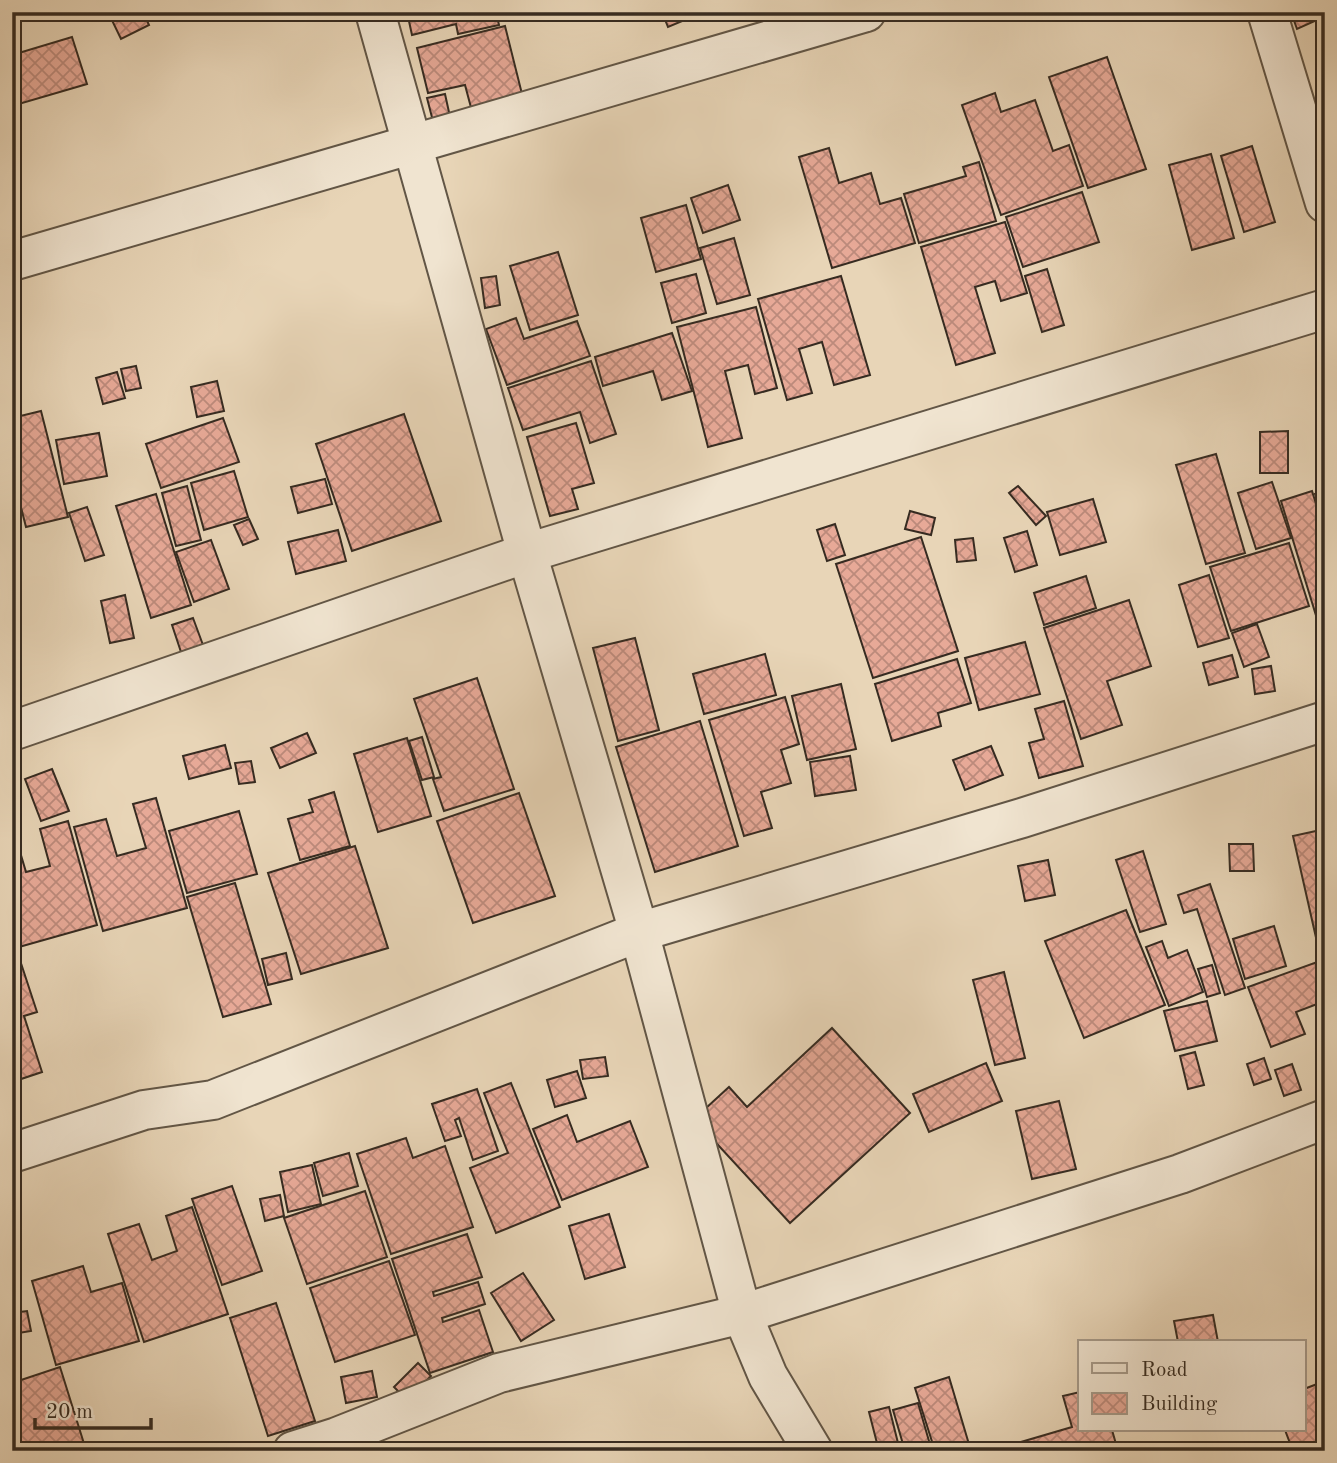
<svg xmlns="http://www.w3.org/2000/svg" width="1337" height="1463" viewBox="0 0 1337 1463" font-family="'Old Standard TT',serif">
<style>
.building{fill:url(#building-cross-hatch);stroke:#362b21;stroke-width:2}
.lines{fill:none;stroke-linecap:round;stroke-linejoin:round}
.minor-casing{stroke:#625646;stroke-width:42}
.minor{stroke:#f0e4d0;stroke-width:38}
</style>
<defs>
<pattern id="building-cross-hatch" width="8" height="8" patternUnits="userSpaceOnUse" patternTransform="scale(1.75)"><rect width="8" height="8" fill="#e7a997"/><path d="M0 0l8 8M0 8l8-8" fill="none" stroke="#bc8a7b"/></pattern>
</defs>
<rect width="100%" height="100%" fill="#e8d5b7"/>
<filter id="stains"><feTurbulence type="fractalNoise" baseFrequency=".00286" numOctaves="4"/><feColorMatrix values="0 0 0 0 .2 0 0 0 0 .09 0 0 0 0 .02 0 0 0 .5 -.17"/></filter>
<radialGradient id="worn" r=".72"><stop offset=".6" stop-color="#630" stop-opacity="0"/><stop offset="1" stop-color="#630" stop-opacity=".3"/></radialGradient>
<g class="building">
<path d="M108,12H143L149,25L121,39Z"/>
<path d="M407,12H496L499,25L458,34L456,24L412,35Z"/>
<path d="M662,12H690L692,17L668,27Z"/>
<path d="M1291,12H1314L1317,20L1297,29Z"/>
<path d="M505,26L524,102L473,115L465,85L428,93L417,48Z"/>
<path d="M72,37L87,84L12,106V55Z"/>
<path d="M1107,57L1146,169L1088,188L1049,77Z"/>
<path d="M995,93L1001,112L1035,100L1053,151L1069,145L1083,186L1001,215L962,105Z"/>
<path d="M445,94L452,126L435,129L427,98Z"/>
<path d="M1252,146L1275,222L1244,232L1221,156Z"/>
<path d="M829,148L839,183L871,173L880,204L901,198L915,243L832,268L799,157Z"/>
<path d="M1211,154L1234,238L1192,250L1169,165Z"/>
<path d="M979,162L996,221L919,243L904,194L966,176L963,167Z"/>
<path d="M728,185L740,220L703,233L691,198Z"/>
<path d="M1082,192L1099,242L1023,267L1006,217Z"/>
<path d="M686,205L701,259L656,272L641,218Z"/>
<path d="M1005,222L1027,293L1001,301L995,281L975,287L995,353L956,365L921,247Z"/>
<path d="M734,238L750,295L717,304L700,248Z"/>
<path d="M558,252L578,315L530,330L510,266Z"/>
<path d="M1047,269L1064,325L1042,332L1025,276Z"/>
<path d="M696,274L706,313L672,323L661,283Z"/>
<path d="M496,276L500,305L485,308L481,278Z"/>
<path d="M841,276L870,375L834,385L822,342L799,349L812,393L787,400L758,299Z"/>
<path d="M756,307L777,388L755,394L748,365L725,371L742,438L708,447L677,327Z"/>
<path d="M516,318L524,339L577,321L590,356L507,385L486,329Z"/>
<path d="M672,333L692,391L662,400L653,371L603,386L595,357Z"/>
<path d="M591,361L616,434L590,443L580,412L523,430L508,388Z"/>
<path d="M136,366L141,388L126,391L121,369Z"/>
<path d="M117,372L125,398L103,404L96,378Z"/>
<path d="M217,381L224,411L197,417L191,387Z"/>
<path d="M41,411L68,517L26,527L12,472V418Z"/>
<path d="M404,414L441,521L352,551L316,444Z"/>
<path d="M223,418L239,462L161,488L146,444Z"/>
<path d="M576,423L594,483L572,489L578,509L550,516L527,437Z"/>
<path d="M1288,431V473H1260V432Z"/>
<path d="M99,433L107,476L64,484L56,440Z"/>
<path d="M1216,454L1245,553L1206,564L1176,465Z"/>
<path d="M234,471L248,517L204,530L191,483Z"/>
<path d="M325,479L332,504L298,513L291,487Z"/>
<path d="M1272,482L1291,538L1256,549L1238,493Z"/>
<path d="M187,486L201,540L176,546L162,493Z"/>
<path d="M1018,486L1046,516L1036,525L1009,493Z"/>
<path d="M1312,491L1323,526H1325V645L1281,501Z"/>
<path d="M1325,491V519L1315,494Z"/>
<path d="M156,494L191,605L151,618L116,506Z"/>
<path d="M1093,499L1106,542L1060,555L1047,512Z"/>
<path d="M15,500L20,526L12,527V501Z"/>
<path d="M87,507L104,555L85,561L69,513Z"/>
<path d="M910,511L935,518L931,535L905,529Z"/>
<path d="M249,519L258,539L243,545L234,525Z"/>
<path d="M835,524L845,555L827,561L817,530Z"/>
<path d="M338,530L346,561L296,574L288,542Z"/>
<path d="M1027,531L1037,565L1015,572L1004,538Z"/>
<path d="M921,537L958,651L873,678L836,564Z"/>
<path d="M973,538L976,560L957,562L955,540Z"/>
<path d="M211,540L229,589L194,602L176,552Z"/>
<path d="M1289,543L1309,606L1231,631L1210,567Z"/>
<path d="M1209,575L1229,638L1198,647L1179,585Z"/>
<path d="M1086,576L1096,608L1044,625L1034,593Z"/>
<path d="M125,595L134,638L110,643L101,601Z"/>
<path d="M1129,600L1151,666L1107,681L1122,725L1081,739L1044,628Z"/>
<path d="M193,618L203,645L181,652L172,625Z"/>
<path d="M1257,624L1269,657L1244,667L1232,633Z"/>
<path d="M635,638L659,730L618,741L593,648Z"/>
<path d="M1025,642L1040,694L979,710L965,658Z"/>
<path d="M765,654L776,695L704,714L693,674Z"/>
<path d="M1232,655L1238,677L1209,685L1203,663Z"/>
<path d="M957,659L971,703L938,713L941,726L892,741L875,684Z"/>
<path d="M1271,666L1275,691L1255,694L1252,669Z"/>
<path d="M477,678L514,789L444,811L433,779L441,777L414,699Z"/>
<path d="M841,684L856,749L807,760L792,696Z"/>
<path d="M785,697L799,744L781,750L791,783L761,792L772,828L744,836L709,720Z"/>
<path d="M1064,701L1083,766L1039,778L1029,743L1044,739L1035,709Z"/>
<path d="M700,721L738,846L655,872L616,747Z"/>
<path d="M307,733L316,753L280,768L271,748Z"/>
<path d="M422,737L434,777L422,780L409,741Z"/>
<path d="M407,738L431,816L378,832L354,754Z"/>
<path d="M225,745L231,768L189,779L183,756Z"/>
<path d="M991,746L1003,775L965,790L953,760Z"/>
<path d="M850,756L856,790L815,796L810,762Z"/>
<path d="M251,761L255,782L239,784L235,763Z"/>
<path d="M52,769L69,811L41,821L25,779Z"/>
<path d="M334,792L350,846L300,860L288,819L313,812L309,800Z"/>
<path d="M519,793L555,896L473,923L437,821Z"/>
<path d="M156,798L187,908L103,931L74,827L106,819L117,856L146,848L133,804Z"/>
<path d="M239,811L257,874L187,893L169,831Z"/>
<path d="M68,821L97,925L19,947L12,924V836L15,835L26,872L50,866L40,829Z"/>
<path d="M1325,829V940L1317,942L1293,836Z"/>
<path d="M1229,844H1253L1254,871H1230Z"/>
<path d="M355,846L388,948L301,974L268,873Z"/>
<path d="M1143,851L1166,924L1140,932L1116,860Z"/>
<path d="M1048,860L1055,895L1025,901L1018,866Z"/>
<path d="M235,883L271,1004L223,1017L187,897Z"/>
<path d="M1210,884L1245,988L1225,995L1197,909L1184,913L1178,895Z"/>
<path d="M1126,910L1165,1005L1084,1038L1045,941Z"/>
<path d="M1274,926L1286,966L1245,979L1233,939Z"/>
<path d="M1162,941L1168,958L1187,950L1203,992L1169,1006L1146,947Z"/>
<path d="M16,948L37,1012L24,1016L42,1072L12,1082V950Z"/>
<path d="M286,953L292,979L268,985L262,959Z"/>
<path d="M1320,961L1325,974V1001L1296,1012L1305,1034L1271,1047L1248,987Z"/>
<path d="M1212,965L1220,993L1207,997L1198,969Z"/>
<path d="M1004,972L1025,1058L995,1065L973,980Z"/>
<path d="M1207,1001L1217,1041L1175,1051L1164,1011Z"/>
<path d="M832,1028L910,1113L790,1223L694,1119L729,1087L747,1107Z"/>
<path d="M1195,1052L1204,1085L1188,1089L1180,1056Z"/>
<path d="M605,1057L608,1076L583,1079L580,1060Z"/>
<path d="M1264,1058L1271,1079L1254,1085L1247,1064Z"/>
<path d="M986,1063L1002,1101L929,1132L913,1094Z"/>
<path d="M1292,1064L1301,1090L1284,1096L1275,1070Z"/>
<path d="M577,1071L586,1098L555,1107L547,1080Z"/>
<path d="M511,1083L560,1207L496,1233L470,1168L508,1153L484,1093Z"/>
<path d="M477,1089L498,1151L473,1160L459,1118L455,1120L461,1136L445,1141L432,1104Z"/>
<path d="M1059,1101L1076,1169L1032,1179L1016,1111Z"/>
<path d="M567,1115L577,1142L630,1121L648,1167L562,1200L533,1129Z"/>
<path d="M406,1138L413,1158L445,1146L473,1227L391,1254L357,1154Z"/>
<path d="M349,1153L358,1186L323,1196L314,1163Z"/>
<path d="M312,1165L321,1204L288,1212L280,1172Z"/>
<path d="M232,1186L262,1271L222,1285L192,1199Z"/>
<path d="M365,1191L387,1257L307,1284L284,1218Z"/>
<path d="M280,1195L284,1216L265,1221L260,1199Z"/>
<path d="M192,1207L228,1314L144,1342L108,1234L139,1224L152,1260L177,1251L166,1216Z"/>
<path d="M609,1214L625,1267L585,1279L569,1226Z"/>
<path d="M467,1234L482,1277L433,1292L434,1296L478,1282L485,1304L442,1318L443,1322L479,1310L493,1352L430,1373L392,1259Z"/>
<path d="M389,1261L415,1335L335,1362L310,1288Z"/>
<path d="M83,1266L91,1292L122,1283L139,1341L56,1365L32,1281Z"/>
<path d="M523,1273L554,1320L521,1341L491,1293Z"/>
<path d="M276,1303L315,1421L268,1436L230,1318Z"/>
<path d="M27,1311L31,1331L12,1334V1313Z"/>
<path d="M1213,1315L1218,1342H1178L1174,1321Z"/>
<path d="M418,1363L431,1376L408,1401L394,1387Z"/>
<path d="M60,1367L86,1450L22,1451L12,1420V1383Z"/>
<path d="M372,1371L377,1397L346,1403L341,1377Z"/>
<path d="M949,1377L971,1451H935L915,1388Z"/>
<path d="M1325,1381V1413L1320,1415L1325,1427V1451H1293L1285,1430H1304V1389Z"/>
<path d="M1080,1392V1430H1112L1118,1451H1024L1021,1442L1072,1427L1063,1396Z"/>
<path d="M918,1403L931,1448L920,1451H905L893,1410Z"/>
<path d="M889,1407L900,1451H879L869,1412Z"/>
</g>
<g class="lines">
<g class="minor-casing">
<g id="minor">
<path d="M375,12L527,553L639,932L742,1314L768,1376L813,1451"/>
<path d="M1267,12L1325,203"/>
<path d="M12,261L866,12"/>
<path d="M12,731L527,553L1325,309"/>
<path d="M12,1153L144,1110L213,1100L639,932L1022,818L1325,721"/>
<path d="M293,1451L337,1437L499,1373L742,1314L1180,1174L1325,1119"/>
</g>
</g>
<use href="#minor" class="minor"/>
</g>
<rect width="1337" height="1463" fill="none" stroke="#e8d5b7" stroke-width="42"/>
<rect x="14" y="14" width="1309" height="1435" fill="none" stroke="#362b21" stroke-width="3.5"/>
<rect x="21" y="21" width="1295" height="1421" fill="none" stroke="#362b21" stroke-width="2"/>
<rect x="1078" y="1340" width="228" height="91" fill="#f0e4d0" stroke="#a69a8a" stroke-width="2"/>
<rect x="1092" y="1363" width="35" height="10" fill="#f0e4d0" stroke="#a69a8a" stroke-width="2"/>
<text x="1141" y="1376" font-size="21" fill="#362b21">Road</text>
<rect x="1092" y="1393" width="35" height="21" fill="url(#building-cross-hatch)" stroke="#a69a8a" stroke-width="2"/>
<text x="1141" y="1410" font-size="21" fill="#362b21">Building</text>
<path d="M35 1418v10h116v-10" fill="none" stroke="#362b21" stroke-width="3.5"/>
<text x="46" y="1418" font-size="21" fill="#362b21" stroke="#f0e4d0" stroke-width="5" paint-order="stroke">20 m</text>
<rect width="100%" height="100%" filter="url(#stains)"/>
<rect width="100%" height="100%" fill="url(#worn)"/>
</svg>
